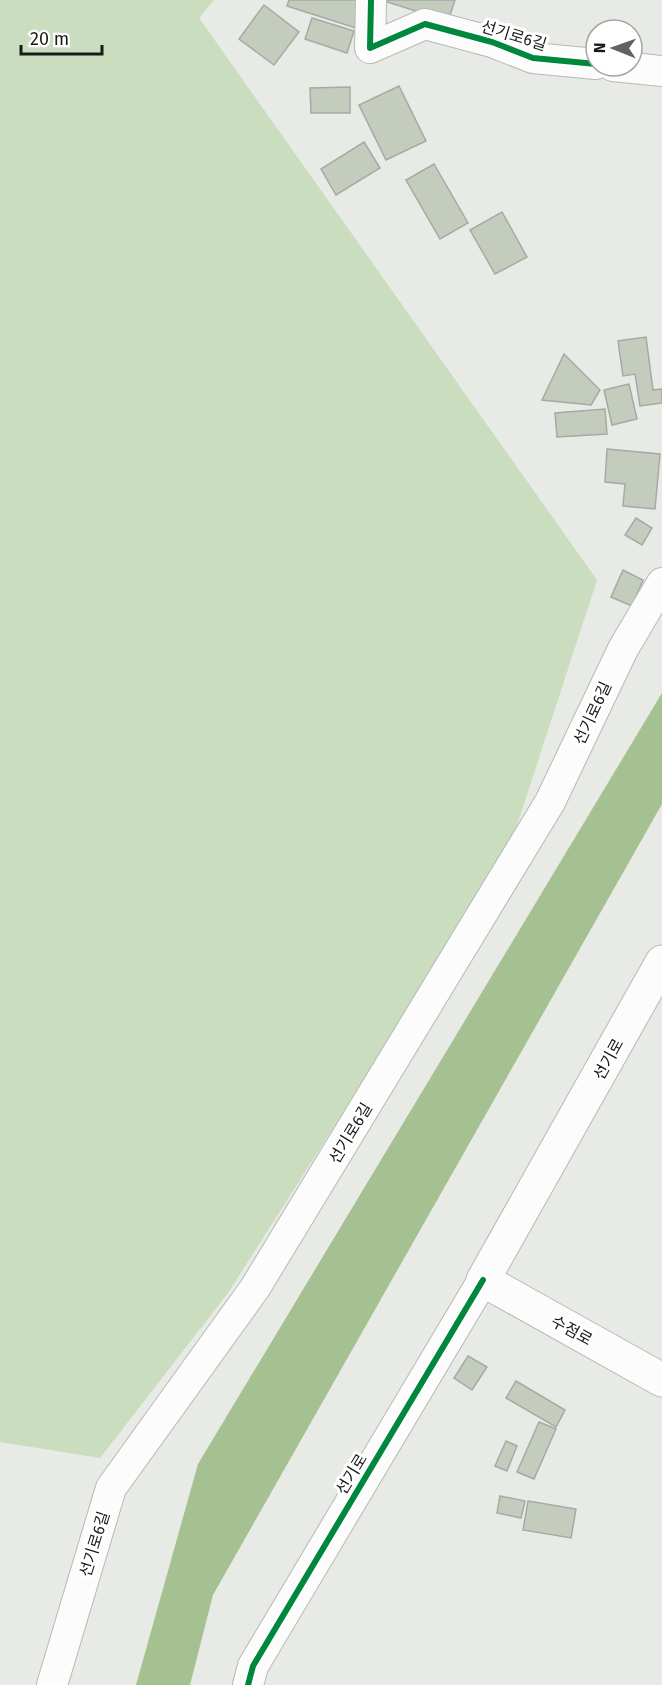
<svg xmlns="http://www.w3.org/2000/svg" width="662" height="1685" viewBox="0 0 662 1685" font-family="'Fira Sans','Noto Sans KR',sans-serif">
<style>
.green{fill:#cbddbf}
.water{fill:#a5c192}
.building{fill:#c3ccbd;stroke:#a7a9a6;stroke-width:1.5}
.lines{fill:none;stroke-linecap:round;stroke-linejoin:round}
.minor-casing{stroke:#b7b9b6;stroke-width:32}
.major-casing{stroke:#b7b9b6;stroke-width:35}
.minor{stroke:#fbfcfb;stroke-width:30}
.major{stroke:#fbfcfb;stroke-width:33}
.cycleway-casing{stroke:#fff;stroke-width:10}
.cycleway{stroke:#00873e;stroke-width:6}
.labels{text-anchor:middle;stroke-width:6;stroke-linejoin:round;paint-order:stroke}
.street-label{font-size:16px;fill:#191b18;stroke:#fff}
</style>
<rect width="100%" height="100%" fill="#e7eae5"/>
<path class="green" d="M0,0H214L199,18L597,580L508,853L228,1293L100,1458L0,1442Z"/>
<path class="water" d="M662,693V804L213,1595L190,1685H136L198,1464Z"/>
<g class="building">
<path d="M289,0H365L356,28L287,6Z"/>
<path d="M381,0H455L448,21Z"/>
<path d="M264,5L299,32L274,65L239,39Z"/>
<path d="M312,18L354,31L347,53L305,39Z"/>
<path d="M399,86L426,141L386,160L359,105Z"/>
<path d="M350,87V113H311L310,88Z"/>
<path d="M364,142L380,168L336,195L321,169Z"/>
<path d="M434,164L468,223L440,239L406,180Z"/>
<path d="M502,212L527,257L495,274L470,230Z"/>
<path d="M646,337L653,390L662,389V403L640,406L635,374L623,376L618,341Z"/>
<path d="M564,354L600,390L591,405L542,400Z"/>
<path d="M629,384L637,419L612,425L604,390Z"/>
<path d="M605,409L607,434L557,437L555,413Z"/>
<path d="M607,449L660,454L655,509L623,506L625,484L605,482Z"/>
<path d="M636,518L652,528L642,545L625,535Z"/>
<path d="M623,570L643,580L632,606L611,597Z"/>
<path d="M468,1356L487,1367L472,1390L454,1378Z"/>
<path d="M516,1381L565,1410L556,1427L506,1398Z"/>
<path d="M539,1422L556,1429L534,1479L517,1472Z"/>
<path d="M506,1441L517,1446L507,1471L495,1466Z"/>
<path d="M500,1496L525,1501L521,1518L497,1513Z"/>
<path d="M528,1501L576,1509L571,1538L523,1530Z"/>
</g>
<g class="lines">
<g class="minor-casing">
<g id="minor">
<path d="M371,0L370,48L425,24L492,42L533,58L596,64"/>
<path d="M613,66L662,71"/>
<path d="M52,1685L111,1488L255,1288L550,802L623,649L662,583"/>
<path d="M248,1685L253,1666L483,1280"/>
</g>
</g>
<g class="major-casing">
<path id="major" d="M662,962L483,1280L662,1380"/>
</g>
<use href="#minor" class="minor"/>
<use href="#major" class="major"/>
<g class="cycleway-casing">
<g id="cycleway">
<path d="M371,0L370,48L425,24L492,42L533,58L596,64"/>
<path d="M248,1685L253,1666L483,1280"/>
</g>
</g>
<use href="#cycleway" class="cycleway"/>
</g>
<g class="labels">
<g class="street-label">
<text transform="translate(514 35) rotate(17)" y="6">선기로6길</text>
<text transform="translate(592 713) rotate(-65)" y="6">선기로6길</text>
<text transform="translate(608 1059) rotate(-61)" y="6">선기로</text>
<text transform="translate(350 1133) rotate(-59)" y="6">선기로6길</text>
<text transform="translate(572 1330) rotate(29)" y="6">수점로</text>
<text transform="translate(351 1474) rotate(-59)" y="6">선기로</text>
<text transform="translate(94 1544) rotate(-73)" y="6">선기로6길</text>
</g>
</g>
<g transform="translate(614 48) rotate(271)"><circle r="28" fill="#ffffff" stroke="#a3a4a3" stroke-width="1.5"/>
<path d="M0-4.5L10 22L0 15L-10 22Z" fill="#616360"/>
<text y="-9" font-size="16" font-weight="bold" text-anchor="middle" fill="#191b18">N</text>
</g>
<path d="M21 45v9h81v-9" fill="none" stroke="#191b18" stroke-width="3"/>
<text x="30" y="45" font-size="18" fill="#191b18" stroke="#ffffff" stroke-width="4.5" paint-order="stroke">20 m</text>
</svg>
